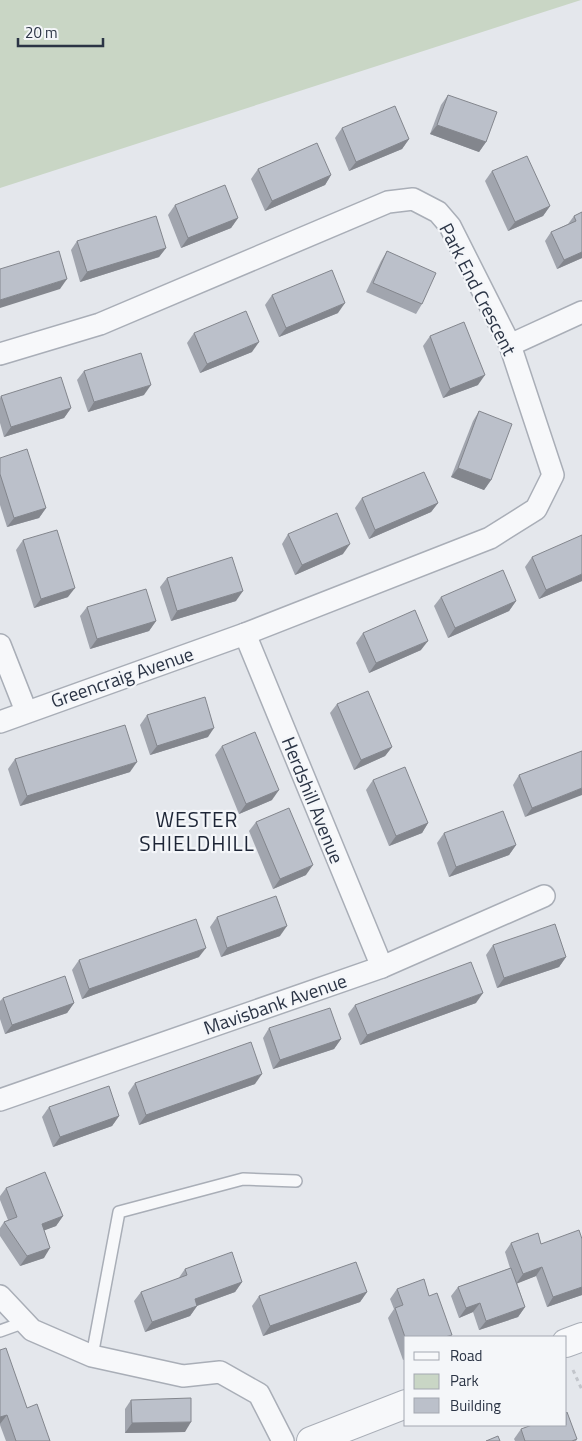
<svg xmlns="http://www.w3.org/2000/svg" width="582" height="1441" viewBox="0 0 582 1441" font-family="'Titillium Web',sans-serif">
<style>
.green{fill:#c9d6c5}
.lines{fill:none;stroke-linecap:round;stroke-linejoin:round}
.service-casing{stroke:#a9aeb7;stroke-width:14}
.minor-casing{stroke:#a9aeb7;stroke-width:24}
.tertiary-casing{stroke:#a9aeb7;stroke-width:30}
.path{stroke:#c2c5cb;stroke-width:3;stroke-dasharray:4 4;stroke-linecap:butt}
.service{stroke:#f7f8fa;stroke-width:11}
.minor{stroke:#f7f8fa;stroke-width:21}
.tertiary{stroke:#f7f8fa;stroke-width:28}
.wall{fill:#a1a5ae}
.shaded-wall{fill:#83868d}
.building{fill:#bbc0ca;stroke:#83868d}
.labels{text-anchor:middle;stroke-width:4.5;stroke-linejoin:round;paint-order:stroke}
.street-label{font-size:19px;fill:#2b3445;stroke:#f4f6f9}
.quarter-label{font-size:21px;letter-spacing:1px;fill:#1d2536;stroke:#f4f6f9}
</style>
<rect width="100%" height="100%" fill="#e4e7ec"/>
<path class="green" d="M0,0H581L0,188Z"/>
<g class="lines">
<g class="service-casing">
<g id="service">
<path d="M0,1331L25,1322"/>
<path d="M92,1356L119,1212L243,1179L296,1181"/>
</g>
</g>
<g class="minor-casing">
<g id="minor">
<path d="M510,345L582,312"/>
<path d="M0,354L100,324L388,202L413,199L438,212L450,226L510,345L553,475L536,509L490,538L245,634L0,722"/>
<path d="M245,634L382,967"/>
<path d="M0,645L26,711"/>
<path d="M0,1100L382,967L544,896"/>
<path d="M0,1296L32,1330L92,1356L183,1376L220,1372L259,1394L283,1441"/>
</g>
</g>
<g class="tertiary-casing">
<g id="tertiary">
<path d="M566,1343L582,1337"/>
<path d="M311,1441L406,1404"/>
</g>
</g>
<path class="path" d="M573,1370L582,1390"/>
<use href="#service" class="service"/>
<use href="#minor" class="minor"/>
<use href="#tertiary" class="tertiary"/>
</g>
<g class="wall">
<path d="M448,95L486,142L479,152L430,134L441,105Z"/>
<path d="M342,128L409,139L402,149L349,171L335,138Z"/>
<path d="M258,169L331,175L325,185L265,211L251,179Z"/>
<path d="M492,171L550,206L543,216L508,231L485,181Z"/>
<path d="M175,205L238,218L231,228L181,248L168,215Z"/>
<path d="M582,212V258L557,269L545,241L551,232L568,224L574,216Z"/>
<path d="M77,241L166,248L159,257L80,282L71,250Z"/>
<path d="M387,251L422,304L416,314L366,292L381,261Z"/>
<path d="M272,295L338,313L279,337L265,305Z"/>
<path d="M194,333L252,352L200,373L187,343Z"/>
<path d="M430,336L478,385L443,398L423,346Z"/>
<path d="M84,371L144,395L88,412L77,380Z"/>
<path d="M1,396L71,408L64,418L4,437L0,423V398Z"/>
<path d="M479,411L491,480L484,490L451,477L473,421Z"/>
<path d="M0,458L46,508L39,518L7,527L0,505Z"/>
<path d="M362,498L438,503L431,512L369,539L355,508Z"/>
<path d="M288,534L343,554L295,575L282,544Z"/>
<path d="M23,540L68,597L34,608L16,550Z"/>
<path d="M532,557L582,581L539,599L525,567Z"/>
<path d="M167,578L236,601L171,621L160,587Z"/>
<path d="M441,597L516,601L509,611L448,638L434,606Z"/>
<path d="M87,607L156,621L149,631L90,649L80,616Z"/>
<path d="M363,633L421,650L369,673L356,643Z"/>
<path d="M337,704L392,747L385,756L354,770L330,713Z"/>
<path d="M147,715L208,737L150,755L140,725Z"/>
<path d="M222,746L272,800L239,814L215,755Z"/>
<path d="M582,751L525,817L513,785L519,775Z"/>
<path d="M15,759L130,772L20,806L8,769Z"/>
<path d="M373,780L428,823L422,833L389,846L366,790Z"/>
<path d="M256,822L306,875L273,889L249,831Z"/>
<path d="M444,833L516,845L509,855L449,877L437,843Z"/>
<path d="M217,917L280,936L221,957L210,927Z"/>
<path d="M493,945L566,957L559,967L497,988L486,955Z"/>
<path d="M199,957L82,999L72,970L79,960Z"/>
<path d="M3,998L74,1003L67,1013L5,1034L0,1019V1001Z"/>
<path d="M476,1003L360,1045L348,1014L355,1005Z"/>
<path d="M269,1028L341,1039L334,1049L273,1069L263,1038Z"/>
<path d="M135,1083L255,1084L139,1125L128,1093Z"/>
<path d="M49,1107L119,1116L112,1126L53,1147L42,1117Z"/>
<path d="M6,1188L63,1216L56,1226L44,1230V1258L20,1266L0,1236V1228L4,1222L8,1220L0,1200V1196Z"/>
<path d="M582,1239V1295L547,1307L536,1276L517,1283L525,1307L518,1317L479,1330L473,1312L459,1318L451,1296L458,1287L510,1268L505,1252L511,1243L541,1244Z"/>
<path d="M185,1269L242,1282L235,1292L197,1306L190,1316L145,1332L134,1301L141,1292L178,1279Z"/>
<path d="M397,1289L429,1296L452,1335L450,1337H406V1359L403,1360L388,1318L394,1309L390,1299Z"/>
<path d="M367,1292L360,1302L263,1336L252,1306L259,1296Z"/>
<path d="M0,1350L27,1408L50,1441H6L0,1425Z"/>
<path d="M131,1400L185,1432L125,1433V1409Z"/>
<path d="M521,1429L577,1439L576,1441H515L514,1439Z"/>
</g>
<g class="shaded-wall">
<path d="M437,125L486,142L479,152L430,134Z"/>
<path d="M409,139L402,149L349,171L356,162Z"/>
<path d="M331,175L325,185L265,211L272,201Z"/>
<path d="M550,206L543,216L508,231L515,222Z"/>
<path d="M238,218L231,228L181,248L188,238Z"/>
<path d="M166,248L159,257L80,282L87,272Z"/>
<path d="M582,252V258L557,269L564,260Z"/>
<path d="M67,279L60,289L0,308V300Z"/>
<path d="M345,303L338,313L279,337L286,328Z"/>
<path d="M259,342L252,352L200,373L207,364Z"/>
<path d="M485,375L478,385L443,398L450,389Z"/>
<path d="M151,385L144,395L88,412L94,402Z"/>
<path d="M71,408L64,418L4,437L11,427Z"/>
<path d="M458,468L491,480L484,490L451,477Z"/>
<path d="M438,503L431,512L369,539L375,530Z"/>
<path d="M46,508L39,518L7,527L14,518Z"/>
<path d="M350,544L343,554L295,575L302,565Z"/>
<path d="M582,574V581L539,599L546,590Z"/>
<path d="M75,588L68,597L34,608L41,599Z"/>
<path d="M243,591L236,601L171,621L177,611Z"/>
<path d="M516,601L509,611L448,638L455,628Z"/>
<path d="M156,621L149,631L90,649L97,639Z"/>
<path d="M428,641L421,650L369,673L376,663Z"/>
<path d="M214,728L208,737L150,755L157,746Z"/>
<path d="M392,747L385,756L354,770L361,760Z"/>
<path d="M137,762L130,772L20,806L27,796Z"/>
<path d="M582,788V795L525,817L532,808Z"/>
<path d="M279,790L272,800L239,814L246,804Z"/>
<path d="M428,823L422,833L389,846L396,836Z"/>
<path d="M516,845L509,855L449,877L456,867Z"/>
<path d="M313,865L306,875L273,889L280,879Z"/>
<path d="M287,926L280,936L221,957L227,948Z"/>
<path d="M206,948L199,957L82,999L89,989Z"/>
<path d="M566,957L559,967L497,988L504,978Z"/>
<path d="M483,993L476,1003L360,1045L367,1035Z"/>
<path d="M74,1003L67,1013L5,1034L12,1025Z"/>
<path d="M341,1039L334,1049L273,1069L280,1060Z"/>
<path d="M262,1074L255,1084L139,1125L146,1115Z"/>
<path d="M119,1116L112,1126L53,1147L60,1137Z"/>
<path d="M63,1216L56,1226L35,1234L42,1224Z"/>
<path d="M50,1248L44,1258L20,1266L27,1256Z"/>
<path d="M542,1267L536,1276L516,1284L523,1274Z"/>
<path d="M242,1282L235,1292L188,1309L195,1299Z"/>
<path d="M582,1287V1295L547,1307L553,1297Z"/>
<path d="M367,1292L360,1302L263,1336L270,1326Z"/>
<path d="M480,1303L473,1312L459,1318L466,1308Z"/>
<path d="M197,1306L190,1316L145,1332L152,1322Z"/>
<path d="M525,1307L518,1317L479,1330L486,1321Z"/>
<path d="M7,1415L0,1424V1417Z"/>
<path d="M191,1422L185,1432L125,1433L132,1423Z"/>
</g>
<g class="building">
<path d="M448,95L497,112L486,142L437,125Z"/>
<path d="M395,106L409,139L356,162L342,128Z"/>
<path d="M317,143L331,175L272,201L258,169Z"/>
<path d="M527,156L550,206L515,222L492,171Z"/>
<path d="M225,185L238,218L188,238L175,205Z"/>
<path d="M582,212V252L564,260L551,232L576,221L574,216Z"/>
<path d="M156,216L166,248L87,272L77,241Z"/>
<path d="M59,251L67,279L0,300V269Z"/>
<path d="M387,251L436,273L422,304L373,283Z"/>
<path d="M332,270L345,303L286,328L272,295Z"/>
<path d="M246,311L259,342L207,364L194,333Z"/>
<path d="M464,322L485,375L450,389L430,336Z"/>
<path d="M141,353L151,385L94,402L84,371Z"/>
<path d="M61,377L71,408L11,427L1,396Z"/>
<path d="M479,411L512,424L491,480L458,468Z"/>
<path d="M27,449L46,508L14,518L0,474V458Z"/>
<path d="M424,472L438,503L375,530L362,498Z"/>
<path d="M337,513L350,544L302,565L288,534Z"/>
<path d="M57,530L75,588L41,599L23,540Z"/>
<path d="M582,535V574L546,590L532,557Z"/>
<path d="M232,557L243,591L177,611L167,578Z"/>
<path d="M503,570L516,601L455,628L441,597Z"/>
<path d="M146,589L156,621L97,639L87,607Z"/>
<path d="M415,610L428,641L376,663L363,633Z"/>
<path d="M368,691L392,747L361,760L337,704Z"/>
<path d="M205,697L214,728L157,746L147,715Z"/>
<path d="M125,725L137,762L27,796L15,759Z"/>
<path d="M255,732L279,790L246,804L222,746Z"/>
<path d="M582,751V788L532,808L519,775Z"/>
<path d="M405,767L428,823L396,836L373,780Z"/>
<path d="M289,808L313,865L280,879L256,822Z"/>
<path d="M503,811L516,845L456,867L444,833Z"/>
<path d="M276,896L287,926L227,948L217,917Z"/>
<path d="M196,919L206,948L89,989L79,960Z"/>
<path d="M555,924L566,957L504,978L493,945Z"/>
<path d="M471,962L483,993L367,1035L355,1005Z"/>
<path d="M65,976L74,1003L12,1025L3,998Z"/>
<path d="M330,1008L341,1039L280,1060L269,1028Z"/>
<path d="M251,1042L262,1074L146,1115L135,1083Z"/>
<path d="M109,1086L119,1116L60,1137L49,1107Z"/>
<path d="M45,1172L63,1216L42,1224L50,1248L27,1256L4,1222L17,1217L6,1188Z"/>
<path d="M579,1230L582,1239V1287L553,1297L542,1267L523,1274L511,1243L538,1233L541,1244Z"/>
<path d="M232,1252L242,1282L195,1299L197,1306L152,1322L141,1292L187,1275L185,1269Z"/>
<path d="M356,1262L367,1292L270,1326L259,1296Z"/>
<path d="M511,1268L525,1307L486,1321L480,1303L466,1308L458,1287Z"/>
<path d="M424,1279L429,1296L437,1293L452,1335L445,1337H406V1340L395,1308L403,1305L397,1289Z"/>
<path d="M6,1348L27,1408L37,1404L50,1441H16L7,1415L0,1417V1350Z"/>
<path d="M191,1398V1422L132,1423L131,1400Z"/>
<path d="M567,1412L577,1439L572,1441H525L521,1429L532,1425H566V1413Z"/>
<path d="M498,1436L500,1441H486Z"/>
</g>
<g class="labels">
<g class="street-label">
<text transform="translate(478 289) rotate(63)" y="7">Park End Crescent</text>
<text transform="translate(122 677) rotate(-19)" y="7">Greencraig Avenue</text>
<text transform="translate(313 800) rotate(68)" y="7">Herdshill Avenue</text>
<text transform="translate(275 1004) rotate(-19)" y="7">Mavisbank Avenue</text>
</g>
<g class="quarter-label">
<text x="197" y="827">WESTER<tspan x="197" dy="24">SHIELDHILL</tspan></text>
</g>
</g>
<rect x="404" y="1336" width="162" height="90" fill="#f4f6f9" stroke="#a4a8b1"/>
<rect x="414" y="1352" width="25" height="8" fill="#f7f8fa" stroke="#a4a8b1"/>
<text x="450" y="1361" font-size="15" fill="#2b3445">Road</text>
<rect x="414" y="1374" width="25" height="15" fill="#c9d6c5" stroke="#a4a8b1"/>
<text x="450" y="1386" font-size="15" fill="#2b3445">Park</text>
<rect x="414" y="1398" width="25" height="15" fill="#bbc0ca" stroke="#a4a8b1"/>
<text x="450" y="1411" font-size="15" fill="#2b3445">Building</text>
<path d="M18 38v8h85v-8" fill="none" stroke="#2b3445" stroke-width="2.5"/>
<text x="25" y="38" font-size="15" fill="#2b3445" stroke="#f4f6f9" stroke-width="4" paint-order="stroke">20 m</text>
</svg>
